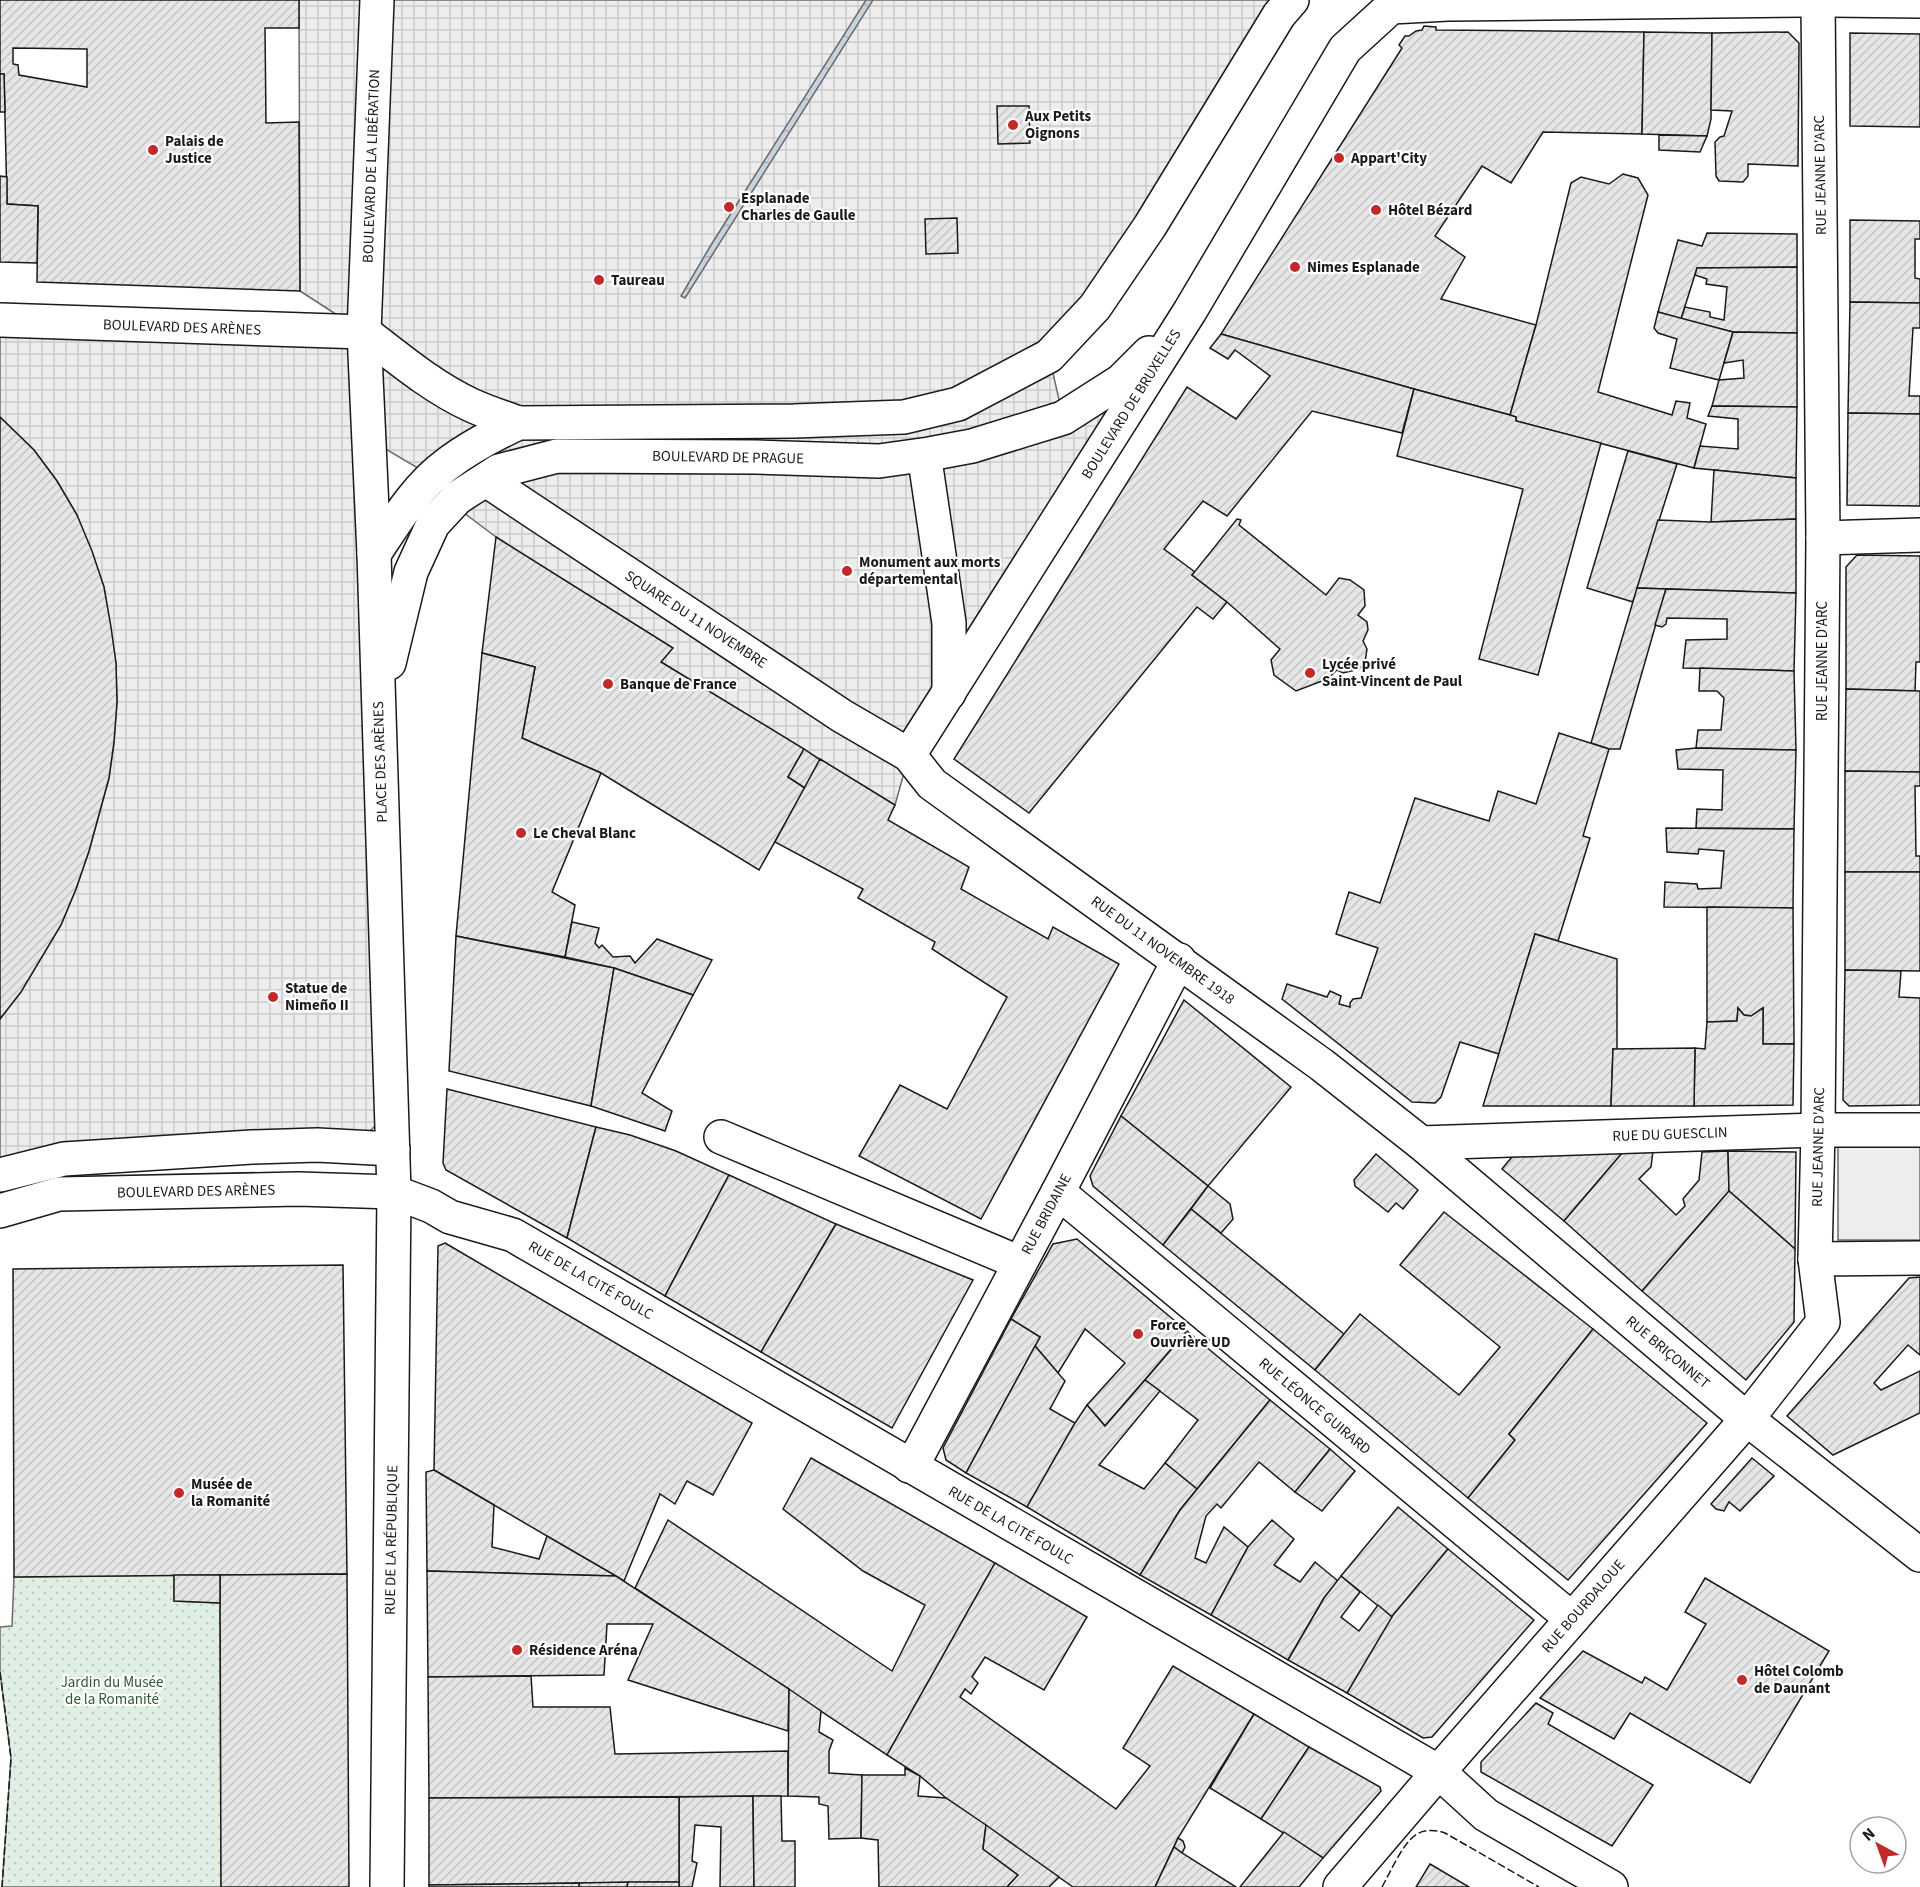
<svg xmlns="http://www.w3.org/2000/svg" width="1920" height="1887" viewBox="0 0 1920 1887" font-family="'Source Sans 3',sans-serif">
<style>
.garden{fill:url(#garden-dots);stroke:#6a6a6a;stroke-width:1.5}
.parking{fill:#ededed;stroke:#6a6a6a;stroke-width:1.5}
.plaza{fill:url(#plaza-grid);stroke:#6a6a6a;stroke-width:1.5}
.water{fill:url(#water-ripples);stroke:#6a6a6a;stroke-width:1.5}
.building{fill:url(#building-hatch);stroke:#1a1a1a;stroke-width:1.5;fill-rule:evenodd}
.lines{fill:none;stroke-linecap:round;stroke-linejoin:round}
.minor-casing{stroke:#1a1a1a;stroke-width:36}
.minor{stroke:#fff;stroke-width:33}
.fence{stroke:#1a1a1a;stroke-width:1.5;stroke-dasharray:8 3;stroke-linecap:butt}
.poi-dot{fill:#c62828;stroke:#fff;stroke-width:2}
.labels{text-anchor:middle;stroke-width:4.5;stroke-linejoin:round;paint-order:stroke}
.poi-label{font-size:15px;font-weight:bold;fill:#1a1a1a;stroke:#fff;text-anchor:start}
.street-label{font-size:15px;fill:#1a1a1a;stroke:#fff}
.park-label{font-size:15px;fill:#2b5a34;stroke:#fff}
</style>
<defs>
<pattern id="garden-dots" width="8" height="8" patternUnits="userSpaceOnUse" patternTransform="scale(1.5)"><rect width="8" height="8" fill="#e0efe3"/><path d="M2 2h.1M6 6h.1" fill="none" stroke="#c0ccc2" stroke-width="1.8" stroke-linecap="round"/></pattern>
<pattern id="plaza-grid" width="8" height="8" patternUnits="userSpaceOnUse" patternTransform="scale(1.5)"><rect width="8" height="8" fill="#ededed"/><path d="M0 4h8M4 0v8" fill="none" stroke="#cbcbcb"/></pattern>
<pattern id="water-ripples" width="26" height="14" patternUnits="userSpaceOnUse" patternTransform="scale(1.5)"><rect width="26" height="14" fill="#c6d2dc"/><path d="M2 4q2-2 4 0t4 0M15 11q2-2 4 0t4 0" fill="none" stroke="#aab4bc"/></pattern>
<pattern id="building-hatch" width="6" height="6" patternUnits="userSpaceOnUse" patternTransform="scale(1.5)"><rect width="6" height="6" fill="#e6e6e6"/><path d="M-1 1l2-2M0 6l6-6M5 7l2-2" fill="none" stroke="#c5c5c5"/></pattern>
</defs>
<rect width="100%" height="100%" fill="#fff"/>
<path class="garden" d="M174,1575V1601L220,1603L221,1887H2L11,1758L0,1672V1627L12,1626L14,1577Z"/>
<path class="parking" d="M1838,1145L1920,1146V1240H1838Z"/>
<path class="plaza" d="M299,0H1292L1049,356L1063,417L1190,311L909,755L895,805L661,662L672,648L496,537L452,504L433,477L369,439L378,1123L366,1135L0,1175V1019L21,991L61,925L76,889L89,851L109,778L114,742L117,702L116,664L104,587L77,515L57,481L34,450L0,417V320L362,331L300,291Z"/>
<path class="water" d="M866,0H873L685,298L681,296L711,245Z"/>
<g class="building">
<path d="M0,0H299V28H265L266,123L299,122L300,291L37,282L38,206L7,204L4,74H0ZM13,48L87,49V87L19,75L18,65L13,64Z"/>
<path d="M1424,26L1436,27V30L1644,32L1642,134L1543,132L1511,183L1482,166L1435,236L1465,257L1441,299L1536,325L1510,415L1414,389L1221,334L1402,48L1399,45L1405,36H1409L1416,31L1422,30Z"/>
<path d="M1644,32L1712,33L1711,119L1707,136L1642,134Z"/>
<path d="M1788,32L1799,43L1798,166L1748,164V176L1743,182L1719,181L1716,176L1715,142L1720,137L1724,136L1732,111L1711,110L1712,33Z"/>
<path d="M1850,33L1920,34V127L1850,126Z"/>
<path d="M0,74H4L5,112H0Z"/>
<path d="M997,106H1029L1030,143L998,144Z"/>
<path d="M1659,135L1707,136L1700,152L1659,150Z"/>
<path d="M1623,174L1638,178L1648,195L1598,392L1672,415L1676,401L1690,403L1687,418L1706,424L1694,468L1516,421V417L1510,415L1536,325L1571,183L1581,177L1609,184Z"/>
<path d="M0,176L7,177V204L38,206L37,263L0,262Z"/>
<path d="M957,218L958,253L926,254L925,219Z"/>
<path d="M1850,220L1920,221V239H1915V278L1920,279V303L1850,302Z"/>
<path d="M1707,233L1797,234V267L1697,268L1681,319L1658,312L1678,240L1702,246Z"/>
<path d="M1797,267V333L1733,332L1681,319L1685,307L1710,312V317L1724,320L1727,287L1706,284L1707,279L1695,275L1697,268Z"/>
<path d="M1850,302L1920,303V328H1913L1909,396H1920V414L1848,413Z"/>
<path d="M1658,312L1733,332L1719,380L1670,368L1677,339L1658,333L1654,328Z"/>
<path d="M1733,332L1797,333V407L1712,406L1719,380L1744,378L1743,360L1724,363Z"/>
<path d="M1221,334L1414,389L1402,433L1312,411L1227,516L1203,501L1164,549L1195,572L1192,575L1227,602L1213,619L1197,607L1029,813L954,759L1187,387L1236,419L1270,376L1235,350L1228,359L1210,348Z"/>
<path d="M1414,389L1510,415L1516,417V421L1601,443L1538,675L1479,659L1523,489L1397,456Z"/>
<path d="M1712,406L1797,407L1796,478L1694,468L1700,446L1738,449V419L1708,416Z"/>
<path d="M1848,413L1920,414V506L1847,505Z"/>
<path d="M0,417L34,450L57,481L77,515L92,551L104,587L111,627L116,663L117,702L114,742L109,778L89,851L76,889L61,925L21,992L0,1019Z"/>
<path d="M1628,451L1677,464L1633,602L1587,588Z"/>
<path d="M1714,470L1796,478V519L1711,522Z"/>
<path d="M1237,519L1241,520L1239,525L1326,595L1339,578L1350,580L1364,590L1365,606L1358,615L1367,622L1368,630L1363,641L1367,649L1365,662L1359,669L1343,673L1337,670L1327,679L1296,691L1274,675L1271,660L1280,649L1227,602L1192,575Z"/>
<path d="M1796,519V593L1637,588L1658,520L1711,522Z"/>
<path d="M496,537L673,648L661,662L804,749L788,777L805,788L759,870L601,773L522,738L535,667L482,653Z"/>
<path d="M1857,555L1920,556V662H1916L1915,691L1846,689V567Z"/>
<path d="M1637,588L1666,589L1620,749H1609L1591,743Z"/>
<path d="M1666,589L1796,593L1794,671L1683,668L1686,640L1727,639V619L1667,618L1666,624L1662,627L1655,625Z"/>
<path d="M482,653L535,667L522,738L601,773L552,892L575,905L565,957L456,936Z"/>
<path d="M1700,668L1794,671L1796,750L1696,748L1698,730H1721L1724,698L1717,691H1699Z"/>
<path d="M1846,689L1920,691V772L1845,771Z"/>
<path d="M1559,733L1609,749L1583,836L1590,838L1558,941L1535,934L1499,1054L1460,1042L1441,1097L1435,1103L1412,1102L1282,999L1287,984L1327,997L1330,991L1341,996L1339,1004L1350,1007V1003L1353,999L1361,998L1378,948L1336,934L1349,892L1380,903L1415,798L1489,821L1498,791L1536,804Z"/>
<path d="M1696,748L1796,750L1794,829L1696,828L1697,809L1722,810L1723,770L1678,769L1676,750Z"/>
<path d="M804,749L820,760L805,788L788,777Z"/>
<path d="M820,759L895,805L888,820L969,867L961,889L1048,939L1053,927L1119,964L981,1219L859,1156L900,1085L947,1109L1007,997L932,949L935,942L858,898L863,889L775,842Z"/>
<path d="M1845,771L1920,772V786H1915L1916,856H1920V872H1845Z"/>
<path d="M1666,828L1794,829L1793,908L1664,907L1665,882L1697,884L1698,889L1721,888L1724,851L1699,849L1698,854L1667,852Z"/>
<path d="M1845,872H1920V971L1845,970Z"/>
<path d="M1707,907L1793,908L1794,1044H1763V1008L1751,1016L1744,1015L1738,1008L1737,1021L1707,1022Z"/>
<path d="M572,922L599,928L595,943L599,948L602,945L613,957L630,956L635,963L657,939L712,960L693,995L614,968L565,957Z"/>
<path d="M1535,934L1617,959V1050L1613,1049L1611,1106H1483Z"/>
<path d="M456,936L614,968L591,1106L449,1071Z"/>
<path d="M614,968L693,995L642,1093L672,1111L665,1131L591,1106Z"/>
<path d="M1845,970L1901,971L1899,997L1920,998V1105L1849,1106L1843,1100Z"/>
<path d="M1184,1000L1291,1087L1208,1186L1121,1116Z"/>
<path d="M1738,1008L1744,1015L1751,1016L1763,1008V1044H1794L1793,1105L1694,1106L1695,1048L1705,1049L1707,1022L1737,1021Z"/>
<path d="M1695,1048L1694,1106H1611L1613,1049Z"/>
<path d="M447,1089L596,1127L567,1238L446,1170L443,1163Z"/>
<path d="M1121,1116L1208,1186L1163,1245L1093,1186L1090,1176Z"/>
<path d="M596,1127L630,1135L676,1151L729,1175L665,1296L567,1238Z"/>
<path d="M1517,1151L1623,1152L1564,1221L1502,1169Z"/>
<path d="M1653,1151L1651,1167L1639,1179L1676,1215L1685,1206L1683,1199L1699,1180L1702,1152L1728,1151L1729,1191L1642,1291L1564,1221L1623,1152Z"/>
<path d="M1728,1151L1796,1152L1795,1249L1729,1191Z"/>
<path d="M1376,1154L1418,1190L1403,1209L1396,1203L1388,1212L1355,1186L1354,1180Z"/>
<path d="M729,1175L836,1224L761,1352L665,1296Z"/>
<path d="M1208,1186L1230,1204L1233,1219L1221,1233L1191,1209Z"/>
<path d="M1729,1191L1795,1249L1794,1322L1746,1380L1642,1291Z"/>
<path d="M1191,1209L1344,1334L1315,1370L1163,1245Z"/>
<path d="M1444,1212L1593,1329L1509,1434L1515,1440L1468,1498L1315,1370L1360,1314L1459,1395L1500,1347L1400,1265Z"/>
<path d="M836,1224L973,1280L892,1428L761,1352Z"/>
<path d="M1077,1239L1187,1331L1105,1426L1087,1405L1125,1363L1085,1329L1058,1373L1035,1346L1040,1337L1011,1319L1053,1244Z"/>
<path d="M445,1243L752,1423L713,1495L687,1481L675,1504L660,1494L624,1581L434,1470L438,1246Z"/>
<path d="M343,1265L347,1574L14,1577L13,1269Z"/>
<path d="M1920,1277V1355L1908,1345L1874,1383L1881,1390L1920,1371V1413L1833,1455L1787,1416L1909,1278Z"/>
<path d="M1011,1319L1040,1337L966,1473L946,1460L943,1448Z"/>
<path d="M1593,1329L1707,1423L1568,1580L1468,1498L1515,1440L1509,1434Z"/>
<path d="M1187,1331L1270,1400L1197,1489L1165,1463L1198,1420L1145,1380Z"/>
<path d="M1035,1346L1065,1381L1050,1409L1075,1423L1027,1507L966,1473Z"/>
<path d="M1145,1380L1160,1391L1099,1465L1144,1489L1165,1463L1197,1489L1180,1510L1140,1575L1027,1507L1075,1423L1087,1405L1105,1426Z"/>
<path d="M1270,1400L1330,1449L1295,1492L1259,1462L1221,1508L1217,1504L1206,1516L1195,1558L1206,1563L1224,1527L1248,1547L1211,1615L1140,1575L1180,1510Z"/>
<path d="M1330,1449L1355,1471L1322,1511L1295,1492Z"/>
<path d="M811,1458L995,1563L887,1755L635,1588L668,1520L892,1671L925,1605L863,1571L783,1509Z"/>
<path d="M1752,1458L1774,1476L1740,1511L1729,1502L1724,1511L1716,1509L1711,1504Z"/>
<path d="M434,1470L494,1505L492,1547L539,1559L547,1536L616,1576L427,1571L426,1472Z"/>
<path d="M1398,1507L1448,1549L1392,1617L1341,1576Z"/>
<path d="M1272,1520L1294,1539L1274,1565L1300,1582L1315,1562L1338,1581L1324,1598L1288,1660L1211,1615L1248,1547Z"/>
<path d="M1448,1549L1534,1620L1432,1737L1423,1738L1347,1693L1389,1620Z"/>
<path d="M995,1563L1087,1617L1044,1690L985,1657L972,1677L978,1683L971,1694L965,1689L960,1697L1116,1809L1150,1766L1123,1748L1173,1666L1254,1714L1178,1838L1155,1887H1073L946,1798L920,1776L887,1755Z"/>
<path d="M427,1571L616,1576L789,1689L788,1731L628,1680L653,1624H607L604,1675L428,1677Z"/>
<path d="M347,1574L349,1887H221L220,1575Z"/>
<path d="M174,1575H220V1603L174,1601Z"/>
<path d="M1341,1576L1360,1592L1341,1617L1359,1631L1378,1605L1392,1617L1347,1693L1288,1660L1324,1598Z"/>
<path d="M1705,1578L1829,1651L1750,1783L1630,1713L1614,1739L1540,1698L1583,1651L1642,1683L1645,1677L1667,1690L1706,1624L1685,1612Z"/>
<path d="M531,1676L533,1707H610L615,1754L788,1751V1796L429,1798L428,1677Z"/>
<path d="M789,1689L821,1711L819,1732L833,1740L829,1751V1773L862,1775L861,1838L829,1839L828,1806L819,1804V1797L788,1796Z"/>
<path d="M1536,1703L1553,1713L1548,1724L1653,1785L1612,1846L1481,1772V1762Z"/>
<path d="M1254,1714L1309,1747L1261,1819L1210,1788Z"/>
<path d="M1309,1747L1380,1787L1381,1791L1323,1858L1261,1819Z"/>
<path d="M905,1768L920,1776L918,1796L946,1798L986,1825L983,1849L1018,1875L1007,1887H879L878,1840L861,1838L862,1775H905Z"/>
<path d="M753,1796L754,1887H720L721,1827L695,1825L692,1861L697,1863L692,1887H679V1797Z"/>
<path d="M753,1796H781L782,1841H795V1887H754Z"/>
<path d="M679,1797V1882L429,1885V1798Z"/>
<path d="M986,1825L1059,1877L1049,1887H1007L1018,1875L983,1849Z"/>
<path d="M1284,1832L1323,1858L1299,1887H1240Z"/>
<path d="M1178,1838L1183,1841L1185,1847L1182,1853L1174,1847Z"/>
<path d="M1174,1847L1182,1853L1236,1887H1155Z"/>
<path d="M1430,1864L1469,1887H1416Z"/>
<path d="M628,1882L627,1887H579V1883Z"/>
<path d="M628,1882H679V1887H627Z"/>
<path d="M579,1883V1887H429V1885Z"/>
</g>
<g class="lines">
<g class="minor-casing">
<g id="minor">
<path d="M377,0L364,332L374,554L394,1192L387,1887"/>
<path d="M1830,0L1920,1"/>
<path d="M0,320L364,332"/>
<path d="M364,332C398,358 432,387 471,405C486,412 502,417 518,423"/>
<path d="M926,467L949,623V693"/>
<path d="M486,480L842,716L909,755L932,784L1322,1065L1421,1143L1747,1419L1920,1555"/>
<path d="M1823,538L1920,535"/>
<path d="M374,554C394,524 416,487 446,465C468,448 493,435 518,423L794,421L904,417L958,404L1049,356L1095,307L1150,226L1279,15L1292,0"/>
<path d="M389,663L411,572L433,524L457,498L499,471L557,456L756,457L879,461L929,454L972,446L1063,418L1121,381L1149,353"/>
<path d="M909,755L1190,311L1345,49L1391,7L1448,4L1805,0"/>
<path d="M721,1137L1020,1263"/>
<path d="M1421,1143L1818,1130H1920"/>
<path d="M0,1175L64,1159L252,1147L317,1145L393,1149"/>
<path d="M1058,1192L1572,1619"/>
<path d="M0,1211L59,1194L298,1189L394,1192L431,1206L450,1217L513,1235L1439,1772L1486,1815L1611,1887"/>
<path d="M1815,1259L1920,1258"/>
<path d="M909,1466L920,1451L1058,1192L1179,960"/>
<path d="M1340,1887L1434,1777L1747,1419L1823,1322L1815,1259L1818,1130L1823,538L1818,0"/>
</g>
</g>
<use href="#minor" class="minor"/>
<g class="fence">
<path d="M0,1672L11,1758L2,1887"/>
<path d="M1382,1887C1390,1873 1403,1842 1417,1834C1425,1829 1437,1830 1445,1833L1539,1887"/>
</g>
</g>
<g class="poi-dot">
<circle cx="1013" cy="125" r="6"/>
<circle cx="153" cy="150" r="6"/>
<circle cx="1339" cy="158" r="6"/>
<circle cx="729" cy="207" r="6"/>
<circle cx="1376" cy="210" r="6"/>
<circle cx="1295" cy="267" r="6"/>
<circle cx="599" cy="280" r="6"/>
<circle cx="847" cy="571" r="6"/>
<circle cx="1310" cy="673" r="6"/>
<circle cx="608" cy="684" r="6"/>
<circle cx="521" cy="833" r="6"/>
<circle cx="273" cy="997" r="6"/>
<circle cx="1138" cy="1334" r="6"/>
<circle cx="179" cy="1493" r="6"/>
<circle cx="517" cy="1650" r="6"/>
<circle cx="1742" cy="1680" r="6"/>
</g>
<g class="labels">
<g class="poi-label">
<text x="1025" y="121">Aux Petits<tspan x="1025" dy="17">Oignons</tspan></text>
<text x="165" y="146">Palais de<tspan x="165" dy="17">Justice</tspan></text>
<text x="1351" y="163">Appart'City</text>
<text x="741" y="203">Esplanade<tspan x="741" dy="17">Charles de Gaulle</tspan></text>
<text x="1388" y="215">Hôtel Bézard</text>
<text x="1307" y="272">Nimes Esplanade</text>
<text x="611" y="285">Taureau</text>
<text x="859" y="567">Monument aux morts<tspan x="859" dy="17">départemental</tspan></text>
<text x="1322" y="669">Lycée privé<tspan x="1322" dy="17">Saint-Vincent de Paul</tspan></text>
<text x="620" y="689">Banque de France</text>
<text x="533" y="838">Le Cheval Blanc</text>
<text x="285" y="993">Statue de<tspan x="285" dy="17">Nimeño II</tspan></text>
<text x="1150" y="1330">Force<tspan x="1150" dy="17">Ouvrière UD</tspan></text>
<text x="191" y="1489">Musée de<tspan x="191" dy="17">la Romanité</tspan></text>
<text x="529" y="1655">Résidence Aréna</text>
<text x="1754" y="1676">Hôtel Colomb<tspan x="1754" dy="17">de Daunant</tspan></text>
</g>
<g class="street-label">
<text transform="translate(371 166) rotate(-88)" y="5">BOULEVARD DE LA LIBÉRATION</text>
<text transform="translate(1820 175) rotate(-91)" y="5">RUE JEANNE D'ARC</text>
<text transform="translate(182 327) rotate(2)" y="5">BOULEVARD DES ARÈNES</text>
<text transform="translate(1131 404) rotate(-58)" y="5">BOULEVARD DE BRUXELLES</text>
<text transform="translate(728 457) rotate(1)" y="5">BOULEVARD DE PRAGUE</text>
<text transform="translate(696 619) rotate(33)" y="5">SQUARE DU 11 NOVEMBRE</text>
<text transform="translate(1822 661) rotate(-90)" y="5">RUE JEANNE D'ARC</text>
<text transform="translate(380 762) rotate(-92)" y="5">PLACE DES ARÈNES</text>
<text transform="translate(1163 950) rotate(36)" y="5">RUE DU 11 NOVEMBRE 1918</text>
<text transform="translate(1670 1134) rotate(-2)" y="5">RUE DU GUESCLIN</text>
<text transform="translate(1818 1147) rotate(-89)" y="5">RUE JEANNE D'ARC</text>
<text transform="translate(196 1191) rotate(-1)" y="5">BOULEVARD DES ARÈNES</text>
<text transform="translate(1046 1214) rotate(-62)" y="5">RUE BRIDAINE</text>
<text transform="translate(591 1280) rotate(30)" y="5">RUE DE LA CITÉ FOULC</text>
<text transform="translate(1668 1352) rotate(40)" y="5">RUE BRIÇONNET</text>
<text transform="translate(1315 1406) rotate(40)" y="5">RUE LÉONCE GUIRARD</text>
<text transform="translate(1011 1525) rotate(30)" y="5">RUE DE LA CITÉ FOULC</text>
<text transform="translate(391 1540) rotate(-89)" y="5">RUE DE LA RÉPUBLIQUE</text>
<text transform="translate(1583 1606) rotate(-49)" y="5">RUE BOURDALOUE</text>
</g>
<g class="park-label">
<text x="112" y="1687">Jardin du Musée<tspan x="112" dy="17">de la Romanité</tspan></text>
</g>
</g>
<g transform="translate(1878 1845) rotate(319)"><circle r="28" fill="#ffffff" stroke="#a3a3a3" stroke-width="1.5"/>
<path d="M0-4.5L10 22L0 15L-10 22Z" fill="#c62828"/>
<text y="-9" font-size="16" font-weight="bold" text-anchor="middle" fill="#1a1a1a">N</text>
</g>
</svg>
